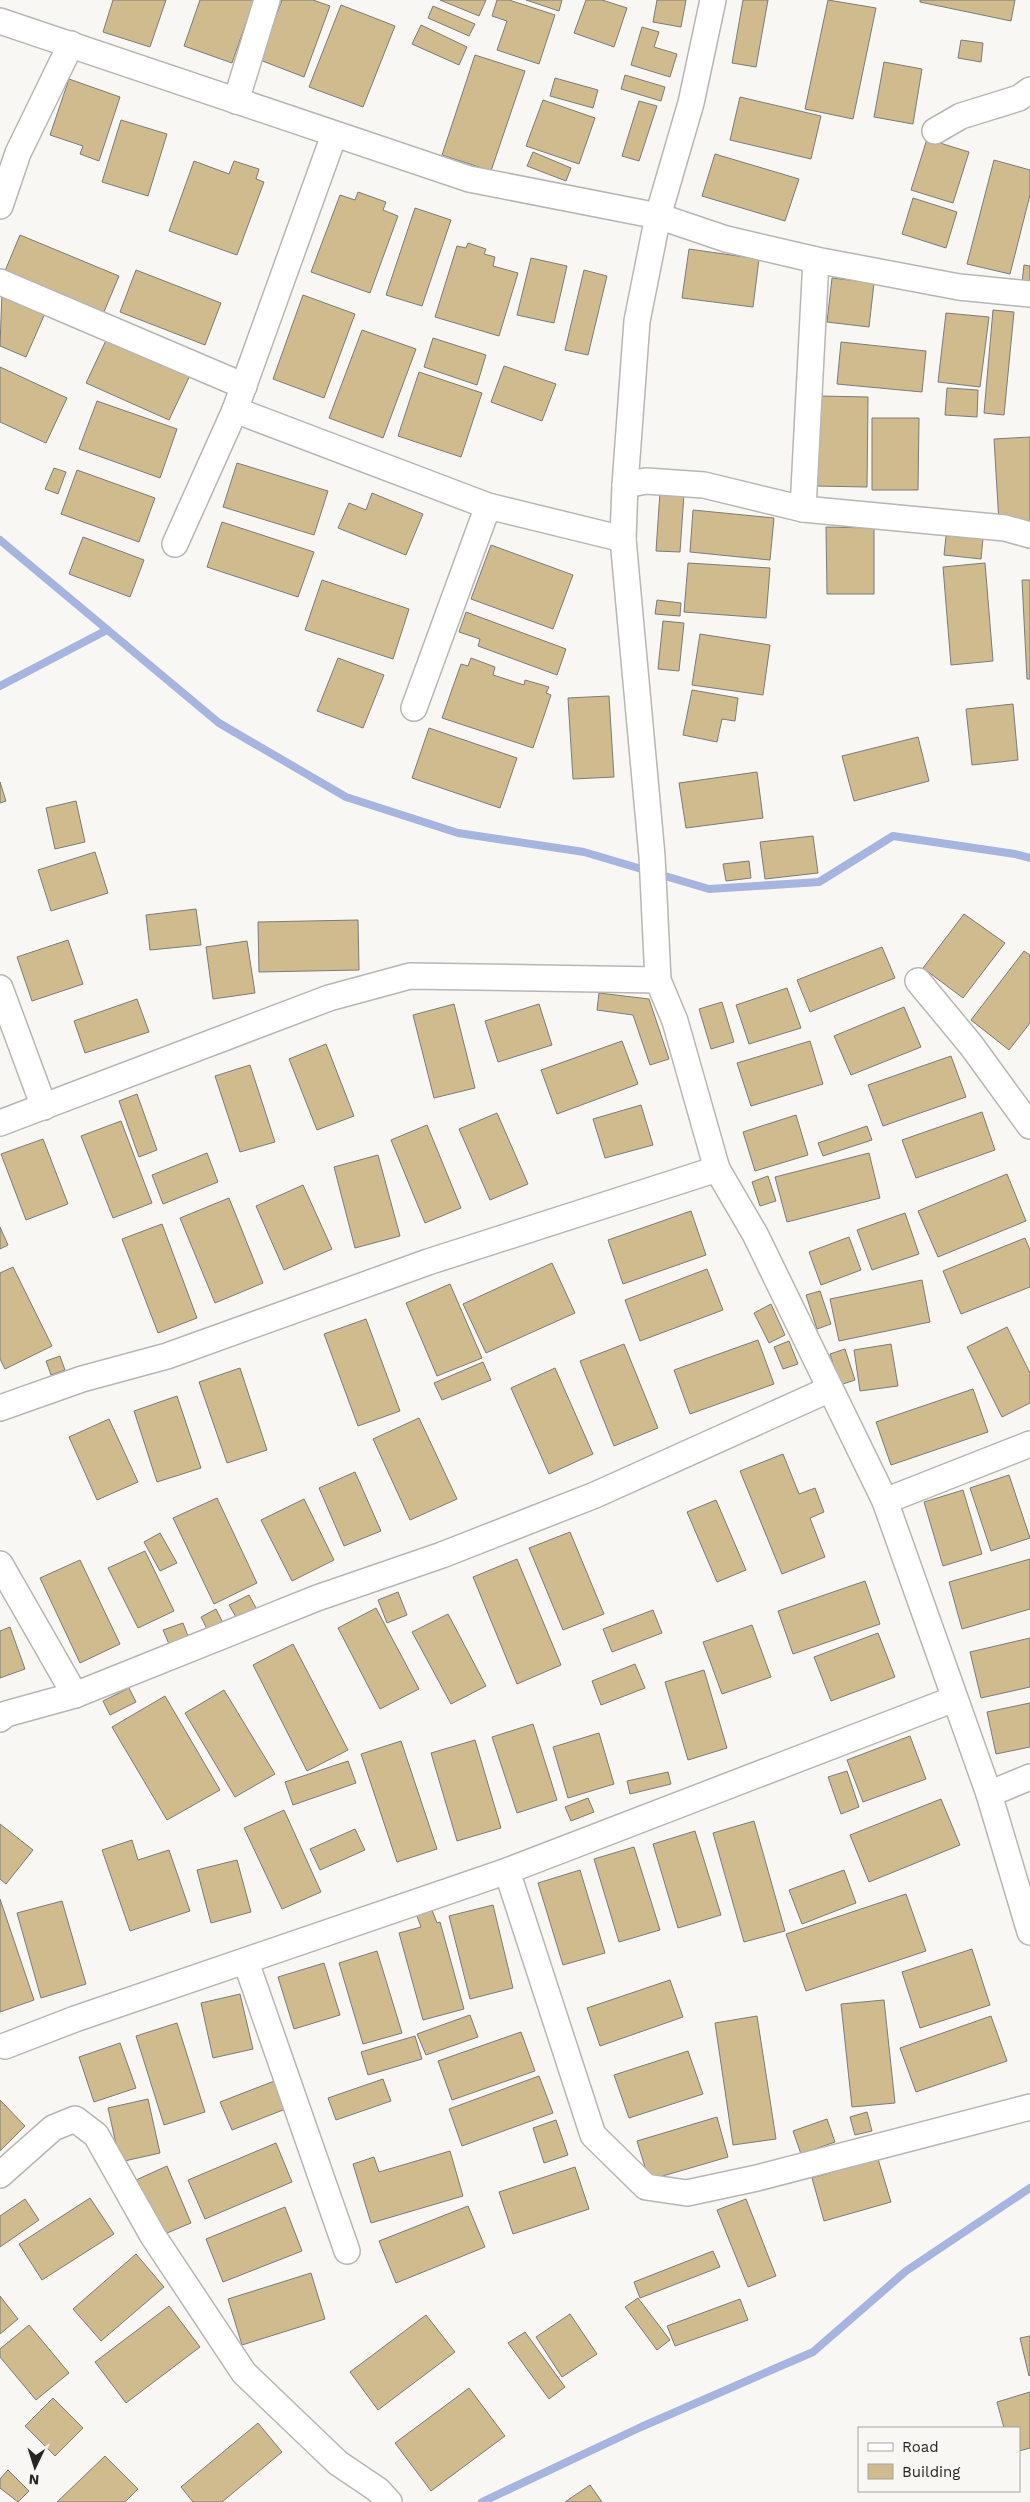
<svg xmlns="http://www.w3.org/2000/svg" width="1030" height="2502" viewBox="0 0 1030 2502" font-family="'Work Sans',sans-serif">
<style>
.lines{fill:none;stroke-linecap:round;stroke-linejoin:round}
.stream{stroke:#a5b5e0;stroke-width:8}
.building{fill:#cfbb8e;stroke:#7c7b77}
.street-casing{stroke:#b8b6b2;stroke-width:28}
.street{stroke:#fff;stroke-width:25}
</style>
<rect width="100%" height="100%" fill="#f9f7f3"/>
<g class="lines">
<g class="stream">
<path d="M0,540L219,723L346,797L458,833L584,852L709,889L819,882L893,836L1015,854L1030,858"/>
<path d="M0,686L107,630"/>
<path d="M482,2502L641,2427L813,2352L906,2271L1030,2188"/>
</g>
</g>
<g class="building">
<path d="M113,0H166L150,47L103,32Z"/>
<path d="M200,0H254L232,63L184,46Z"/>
<path d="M282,0H313L330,6L304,77L260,60Z"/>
<path d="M440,0H486L479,16Z"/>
<path d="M497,0H509L555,15L539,64L497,50L507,21L492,16Z"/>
<path d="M526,0H562L559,11Z"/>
<path d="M586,0H602L627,8L614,47L574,33Z"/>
<path d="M657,0H686L681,27L653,22Z"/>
<path d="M743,0H768L756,67L732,63Z"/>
<path d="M828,0L876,8L853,119L805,109Z"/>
<path d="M920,0H1015L1011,21L920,2Z"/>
<path d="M341,5L395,26L363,107L309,87Z"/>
<path d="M433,6L475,24L469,36L428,18Z"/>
<path d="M421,25L467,47L459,65L412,44Z"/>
<path d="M642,27L659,32L654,47L677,54L670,77L631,65Z"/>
<path d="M961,40L983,43L981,62L958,58Z"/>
<path d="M475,55L525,71L491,171L442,155Z"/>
<path d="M884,62L922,69L913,124L874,117Z"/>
<path d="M625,75L665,87L661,101L621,89Z"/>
<path d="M555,78L598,90L593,108L550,96Z"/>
<path d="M69,79L120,97L99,161L80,154L83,146L50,135Z"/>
<path d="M740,97L821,116L811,159L730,140Z"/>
<path d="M543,100L595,118L579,164L526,146Z"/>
<path d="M639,101L657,106L639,161L622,156Z"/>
<path d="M121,120L167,134L148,196L102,182Z"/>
<path d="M927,139L969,152L953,203L911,190Z"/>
<path d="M533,152L571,168L566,181L527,166Z"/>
<path d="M715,154L799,179L785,221L702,196Z"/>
<path d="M994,160L1030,170V195L1010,274L967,264Z"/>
<path d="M194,161L229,174L234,161L259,169L256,179L264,182L237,255L169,231Z"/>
<path d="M358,192L386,202L383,210L398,216L370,293L311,272L340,195L355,200Z"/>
<path d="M913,198L957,212L946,248L902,234Z"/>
<path d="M415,208L451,220L422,306L386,295Z"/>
<path d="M20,235L119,276L101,319L2,278Z"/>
<path d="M468,243L486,249L484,254L495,257L493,266L518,273L499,336L435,317L457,246L466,248Z"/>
<path d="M689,249L759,259L753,307L682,298Z"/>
<path d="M531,258L567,266L554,323L517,315Z"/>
<path d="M1024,265L1030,266V284L1022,283Z"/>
<path d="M136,270L221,303L205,345L120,312Z"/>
<path d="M584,270L607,276L588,355L565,350Z"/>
<path d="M832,278L874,283L869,327L827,322Z"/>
<path d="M2,292L46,311L26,357L0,346Z"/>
<path d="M303,295L355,314L324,398L273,379Z"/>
<path d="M993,310L1014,312L1004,415L984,413Z"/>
<path d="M946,313L989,317L980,387L938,382Z"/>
<path d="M362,330L416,349L383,438L329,418Z"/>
<path d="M109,334L192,371L169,420L86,383Z"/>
<path d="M433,338L486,355L477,385L424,367Z"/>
<path d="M841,342L926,351L922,392L837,384Z"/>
<path d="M504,366L556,384L542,421L491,402Z"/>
<path d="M0,367L67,398L46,443L0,422Z"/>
<path d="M419,372L482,393L461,457L398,436Z"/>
<path d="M947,388L978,390L977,417L945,415Z"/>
<path d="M819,396L868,397L867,487L816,486Z"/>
<path d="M97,401L177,429L160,478L79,449Z"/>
<path d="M872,418H919L918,490H872Z"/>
<path d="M1030,437V521L999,523L994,439Z"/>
<path d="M237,463L328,491L314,535L223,507Z"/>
<path d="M54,468L66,472L58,494L45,489Z"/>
<path d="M77,470L155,498L139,542L61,514Z"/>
<path d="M660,492L684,494L680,552L656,551Z"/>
<path d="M372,493L423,514L406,555L338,528L349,503L366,510Z"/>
<path d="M693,510L774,518L770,560L690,552Z"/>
<path d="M222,522L314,552L298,597L207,567Z"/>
<path d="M826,527L874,528V594H827Z"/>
<path d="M946,536L983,538L981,559L944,555Z"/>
<path d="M83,537L144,560L130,597L69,574Z"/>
<path d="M491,545L573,575L553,629L471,599Z"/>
<path d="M688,563L770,568L766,618L684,612Z"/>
<path d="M985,563L993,661L951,665L943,567Z"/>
<path d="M322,580L409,609L393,659L305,630Z"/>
<path d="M1022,580H1030V679H1027Z"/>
<path d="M657,600L681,603L680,616L655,614Z"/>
<path d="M466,612L566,649L557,675L478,646L480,639L459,632Z"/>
<path d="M663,621L684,623L679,671L658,669Z"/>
<path d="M700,634L770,645L763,695L692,685Z"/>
<path d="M338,658L384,675L363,728L317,711Z"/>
<path d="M471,658L495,667L493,675L524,685L525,680L549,687L546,693L551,695L533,748L442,718L461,664L468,666Z"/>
<path d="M692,690L738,698L735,721L722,719L717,742L683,735Z"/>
<path d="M609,696L614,777L573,779L568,698Z"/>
<path d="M1013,704L1018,760L972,765L966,709Z"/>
<path d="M429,728L517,758L500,808L412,778Z"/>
<path d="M918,737L929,781L854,801L842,756Z"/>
<path d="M757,772L763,818L686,828L679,783Z"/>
<path d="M0,782L6,801L0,803Z"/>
<path d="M76,801L85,842L55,849L46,808Z"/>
<path d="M813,836L818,873L765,879L760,842Z"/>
<path d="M95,852L108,893L51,911L38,870Z"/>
<path d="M749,861L751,878L726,881L723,864Z"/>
<path d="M196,909L201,945L150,950L146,915Z"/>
<path d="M964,914L1005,943L963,998L923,968Z"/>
<path d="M358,920L359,970L259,972L258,922Z"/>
<path d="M68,940L83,984L32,1001L17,957Z"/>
<path d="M247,941L255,993L213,999L206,947Z"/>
<path d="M882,947L895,978L810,1012L797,980Z"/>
<path d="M1024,951L1030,955V1023L1009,1050L971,1020Z"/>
<path d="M787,988L801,1028L749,1044L736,1005Z"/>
<path d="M599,993L649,999L669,1059L650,1065L633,1015L597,1010Z"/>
<path d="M137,999L149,1032L85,1053L74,1021Z"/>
<path d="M722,1002L734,1042L711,1049L699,1009Z"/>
<path d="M454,1004L475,1088L434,1098L413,1015Z"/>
<path d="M539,1004L552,1045L498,1062L485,1021Z"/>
<path d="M904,1007L921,1047L851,1075L834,1036Z"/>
<path d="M622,1041L638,1084L557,1114L541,1070Z"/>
<path d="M810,1041L823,1084L751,1106L737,1063Z"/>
<path d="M326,1044L354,1116L317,1130L289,1059Z"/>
<path d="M951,1056L966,1097L883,1126L868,1085Z"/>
<path d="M250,1065L275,1142L240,1152L215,1076Z"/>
<path d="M137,1094L157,1150L139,1157L119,1101Z"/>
<path d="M641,1105L653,1145L605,1158L593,1119Z"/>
<path d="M982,1112L995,1150L916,1178L902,1140Z"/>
<path d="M497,1113L528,1184L490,1200L459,1129Z"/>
<path d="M796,1115L808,1155L755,1171L743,1132Z"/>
<path d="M121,1121L152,1203L113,1218L81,1136Z"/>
<path d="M427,1125L461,1208L425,1223L391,1140Z"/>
<path d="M867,1126L872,1140L823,1156L818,1143Z"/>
<path d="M43,1139L68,1204L26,1220L1,1154Z"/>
<path d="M207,1153L218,1182L163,1204L152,1175Z"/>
<path d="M869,1153L880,1198L787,1222L775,1177Z"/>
<path d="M378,1155L400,1236L355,1248L334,1167Z"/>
<path d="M1007,1174L1026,1221L938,1257L918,1211Z"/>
<path d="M768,1176L776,1201L760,1206L752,1182Z"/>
<path d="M303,1185L332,1249L284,1270L256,1206Z"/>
<path d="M229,1198L263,1283L215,1303L180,1218Z"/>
<path d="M691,1211L706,1255L623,1284L608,1240Z"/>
<path d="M905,1213L919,1254L872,1270L857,1230Z"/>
<path d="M162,1224L197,1318L158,1333L122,1239Z"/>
<path d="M0,1227L8,1245L0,1249Z"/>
<path d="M849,1237L861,1270L821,1285L809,1252Z"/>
<path d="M1025,1238L1030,1250V1287L961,1314L943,1271Z"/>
<path d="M552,1263L575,1313L486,1353L463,1304Z"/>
<path d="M13,1267L52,1346L5,1369L0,1359V1273Z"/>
<path d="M707,1269L723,1310L640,1341L625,1300Z"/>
<path d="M922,1280L930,1322L839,1341L830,1299Z"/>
<path d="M450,1284L482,1358L437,1376L406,1303Z"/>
<path d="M820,1291L831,1324L817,1329L806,1295Z"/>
<path d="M771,1304L785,1335L769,1343L754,1313Z"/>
<path d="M366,1319L400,1411L358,1426L324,1334Z"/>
<path d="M1007,1327L1030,1373V1403L1002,1417L967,1347Z"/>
<path d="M758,1340L774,1384L690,1414L674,1370Z"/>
<path d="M789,1341L798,1364L783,1369L774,1347Z"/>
<path d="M624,1344L658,1428L614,1446L580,1361Z"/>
<path d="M891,1344L898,1386L860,1391L854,1350Z"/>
<path d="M845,1349L855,1380L840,1385L830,1354Z"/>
<path d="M60,1356L65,1370L51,1375L46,1361Z"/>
<path d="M483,1362L491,1380L442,1400L434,1383Z"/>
<path d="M240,1368L267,1450L227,1463L199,1382Z"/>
<path d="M555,1368L593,1454L549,1474L511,1388Z"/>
<path d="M973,1389L988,1432L891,1465L876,1422Z"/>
<path d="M177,1396L201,1468L157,1482L134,1411Z"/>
<path d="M419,1418L457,1499L410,1520L373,1439Z"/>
<path d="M109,1419L138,1482L97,1500L69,1437Z"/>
<path d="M783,1454L799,1494L815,1488L824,1512L810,1518L825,1557L782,1574L740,1471Z"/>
<path d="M355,1472L381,1531L344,1546L319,1488Z"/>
<path d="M1009,1475L1030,1538L991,1551L970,1488Z"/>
<path d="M963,1490L982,1554L943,1566L924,1502Z"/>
<path d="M217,1498L257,1583L214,1604L173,1518Z"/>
<path d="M304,1499L334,1560L292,1581L261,1520Z"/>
<path d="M716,1500L746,1570L717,1582L687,1512Z"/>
<path d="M570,1532L604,1614L563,1630L529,1548Z"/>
<path d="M160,1533L177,1563L160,1571L144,1542Z"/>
<path d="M145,1551L174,1611L138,1628L108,1568Z"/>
<path d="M517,1559L561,1665L517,1684L473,1577Z"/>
<path d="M1030,1559V1609L962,1629L949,1582Z"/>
<path d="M80,1560L120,1644L80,1663L40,1578Z"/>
<path d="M865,1581L880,1624L793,1654L778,1611Z"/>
<path d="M398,1592L407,1615L387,1623L378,1600Z"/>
<path d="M249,1595L256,1608L236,1617L229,1605Z"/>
<path d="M376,1608L419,1689L380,1709L338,1628Z"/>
<path d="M216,1609L223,1623L208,1631L201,1617Z"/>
<path d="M653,1610L662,1633L612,1652L603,1629Z"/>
<path d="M448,1614L486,1686L451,1704L412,1632Z"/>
<path d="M183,1623L188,1636L169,1644L163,1630Z"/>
<path d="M752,1625L771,1677L722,1694L703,1642Z"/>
<path d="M10,1627L25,1669L0,1678V1631Z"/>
<path d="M878,1633L895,1677L831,1701L814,1657Z"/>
<path d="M1030,1638V1687L981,1698L970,1652Z"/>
<path d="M293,1644L348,1750L307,1771L253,1665Z"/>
<path d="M635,1664L645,1688L601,1705L592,1681Z"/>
<path d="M704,1670L727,1748L688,1760L665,1682Z"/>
<path d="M129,1688L136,1702L110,1715L103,1701Z"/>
<path d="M224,1690L275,1774L235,1797L185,1713Z"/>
<path d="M165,1696L220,1790L167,1820L112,1727Z"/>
<path d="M1030,1703V1747L996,1754L987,1712Z"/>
<path d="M533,1724L557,1800L517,1813L492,1737Z"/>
<path d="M599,1733L614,1784L568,1798L553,1747Z"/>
<path d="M910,1736L926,1779L863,1802L847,1760Z"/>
<path d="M475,1740L501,1828L457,1841L431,1753Z"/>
<path d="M401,1741L437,1849L397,1862L361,1754Z"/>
<path d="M348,1761L356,1783L293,1805L285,1782Z"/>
<path d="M847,1771L859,1807L841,1814L828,1777Z"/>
<path d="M668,1772L671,1784L630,1794L627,1781Z"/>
<path d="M588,1798L594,1812L571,1821L565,1807Z"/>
<path d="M941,1799L960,1845L869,1882L850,1835Z"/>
<path d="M284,1810L321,1892L282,1909L244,1828Z"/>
<path d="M754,1821L785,1931L744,1942L713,1833Z"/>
<path d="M0,1824L33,1850L6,1884L0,1879Z"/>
<path d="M355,1829L365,1850L320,1870L310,1849Z"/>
<path d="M695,1831L721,1915L678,1928L653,1844Z"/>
<path d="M132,1840L138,1860L169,1850L190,1911L130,1931L102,1850Z"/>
<path d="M634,1847L660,1930L619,1942L594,1859Z"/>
<path d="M237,1860L251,1912L211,1923L197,1870Z"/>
<path d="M580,1870L605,1953L563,1965L538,1883Z"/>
<path d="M844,1870L856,1903L802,1924L789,1890Z"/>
<path d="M906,1894L926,1951L806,1991L786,1934Z"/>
<path d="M0,1899L34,2000L0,2012Z"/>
<path d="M62,1901L86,1984L41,1998L17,1913Z"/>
<path d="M430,1905L437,1923L440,1922L464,2009L423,2020L399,1933L421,1927L415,1911Z"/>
<path d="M493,1905L513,1988L470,1999L449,1916Z"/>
<path d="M972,1949L990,2005L920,2028L902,1972Z"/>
<path d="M377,1951L402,2033L363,2044L339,1963Z"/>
<path d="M324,1963L340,2015L294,2029L278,1977Z"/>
<path d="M670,1980L683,2017L600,2046L587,2008Z"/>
<path d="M240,1994L253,2049L213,2058L201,2003Z"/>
<path d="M884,2000L895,2103L852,2107L841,2004Z"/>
<path d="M470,2015L478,2037L426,2055L417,2034Z"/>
<path d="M757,2016L776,2139L733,2145L715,2023Z"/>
<path d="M991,2016L1007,2061L916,2092L900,2048Z"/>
<path d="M177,2023L205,2112L164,2125L136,2036Z"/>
<path d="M521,2032L535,2071L452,2100L438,2061Z"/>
<path d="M415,2036L422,2059L368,2075L361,2052Z"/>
<path d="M120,2043L136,2088L94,2102L79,2057Z"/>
<path d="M688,2051L703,2094L629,2118L614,2075Z"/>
<path d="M539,2076L553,2113L462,2146L449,2109Z"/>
<path d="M383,2079L391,2101L336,2120L328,2098Z"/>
<path d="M277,2080L288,2108L232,2130L220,2102Z"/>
<path d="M148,2099L160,2153L120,2162L108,2108Z"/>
<path d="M0,2100L25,2126L0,2151Z"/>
<path d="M867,2112L872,2131L855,2135L850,2117Z"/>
<path d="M717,2117L728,2157L649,2180L637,2141Z"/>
<path d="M827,2119L835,2142L801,2154L793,2131Z"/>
<path d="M556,2120L568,2155L544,2163L533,2128Z"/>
<path d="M276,2143L292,2182L205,2219L188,2180Z"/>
<path d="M450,2151L463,2196L371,2223L353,2164L374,2157L379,2172Z"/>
<path d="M878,2159L891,2202L824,2221L812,2178Z"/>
<path d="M167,2166L191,2223L160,2236L136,2180Z"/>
<path d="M575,2167L589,2209L513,2234L499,2192Z"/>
<path d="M90,2198L114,2234L42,2280L19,2244Z"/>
<path d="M25,2199L39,2220L0,2247V2216Z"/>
<path d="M746,2199L776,2276L748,2287L717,2210Z"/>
<path d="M468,2206L485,2247L396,2283L379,2241Z"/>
<path d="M285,2207L302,2251L223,2282L206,2239Z"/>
<path d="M713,2251L720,2267L640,2298L634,2282Z"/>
<path d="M136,2254L164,2287L101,2341L73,2309Z"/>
<path d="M311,2273L325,2319L242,2345L228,2299Z"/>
<path d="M0,2296L18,2319L0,2334Z"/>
<path d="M638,2298L670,2340L657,2350L625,2307Z"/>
<path d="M740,2299L748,2320L675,2346L667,2326Z"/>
<path d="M169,2306L200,2347L126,2403L95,2362Z"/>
<path d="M570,2314L597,2354L562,2377L536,2337Z"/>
<path d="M426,2315L455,2352L378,2410L350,2372Z"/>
<path d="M29,2325L69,2373L36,2400L0,2357V2349Z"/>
<path d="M525,2332L565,2387L549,2399L508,2343Z"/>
<path d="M1030,2336V2375L1029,2376L1020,2338Z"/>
<path d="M469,2388L505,2436L431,2491L395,2443Z"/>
<path d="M1030,2392V2448L1019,2451V2428H1004L997,2402Z"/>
<path d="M53,2398L83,2428L55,2456L25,2426Z"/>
<path d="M258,2423L282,2452L222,2502H193L181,2487Z"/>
<path d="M105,2456L138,2489L125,2502H57Z"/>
<path d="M8,2470L29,2491L18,2502L0,2488V2479Z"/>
<path d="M590,2485L602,2502H565Z"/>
</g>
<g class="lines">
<g class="street-casing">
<g id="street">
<path d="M713,0L691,103L658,216L637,321L625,485L623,539L652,856L658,980L675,1021L717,1169L755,1234L885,1501L989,1794L1030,1932"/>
<path d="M0,21L469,179L658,216L726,239L816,260L959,287L1030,294"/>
<path d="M236,101L267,0"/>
<path d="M935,131L961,116L1019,98L1030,90"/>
<path d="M0,206L18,153L71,44"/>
<path d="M0,282L244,386"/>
<path d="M235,410L488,506L623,539"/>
<path d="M625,485L646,481L704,485L803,509L1005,528L1030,535"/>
<path d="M803,509L816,260"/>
<path d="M175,544L235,410L334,135"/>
<path d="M414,708L488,506"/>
<path d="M918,981L971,1045L1030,1126"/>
<path d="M0,988L44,1107"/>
<path d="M0,1123L329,998L410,976L658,980"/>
<path d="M0,1408L82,1379L167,1356L428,1262L717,1169"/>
<path d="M885,1501L1030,1444"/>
<path d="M0,1564L75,1695"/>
<path d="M0,1719L6,1714L75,1695L317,1598L442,1555L595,1495L830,1389"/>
<path d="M989,1794L1030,1777"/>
<path d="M507,1871L593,2135L646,2187L687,2193L757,2178L1030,2107"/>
<path d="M246,1962L347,2251"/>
<path d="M5,2046L75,2019L507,1871L954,1699"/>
<path d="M0,2175L53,2128L75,2119L96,2135L153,2236L244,2373L338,2463L378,2490L389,2502"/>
</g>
</g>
<use href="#street" class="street"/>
</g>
<rect x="858" y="2427" width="162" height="65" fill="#f9f7f3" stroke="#a5a3a0"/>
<rect x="868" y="2443" width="25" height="8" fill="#ffffff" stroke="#a5a3a0"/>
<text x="902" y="2452" font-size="15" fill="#262523">Road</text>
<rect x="868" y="2464" width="25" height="15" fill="#cfbb8e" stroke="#a5a3a0"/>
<text x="902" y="2477" font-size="15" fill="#262523">Building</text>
<g transform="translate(35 2467) rotate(184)" stroke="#f9f7f3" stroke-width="4" paint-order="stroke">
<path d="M0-4L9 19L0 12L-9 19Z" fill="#262523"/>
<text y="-8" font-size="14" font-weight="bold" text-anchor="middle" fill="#262523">N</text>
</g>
</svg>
